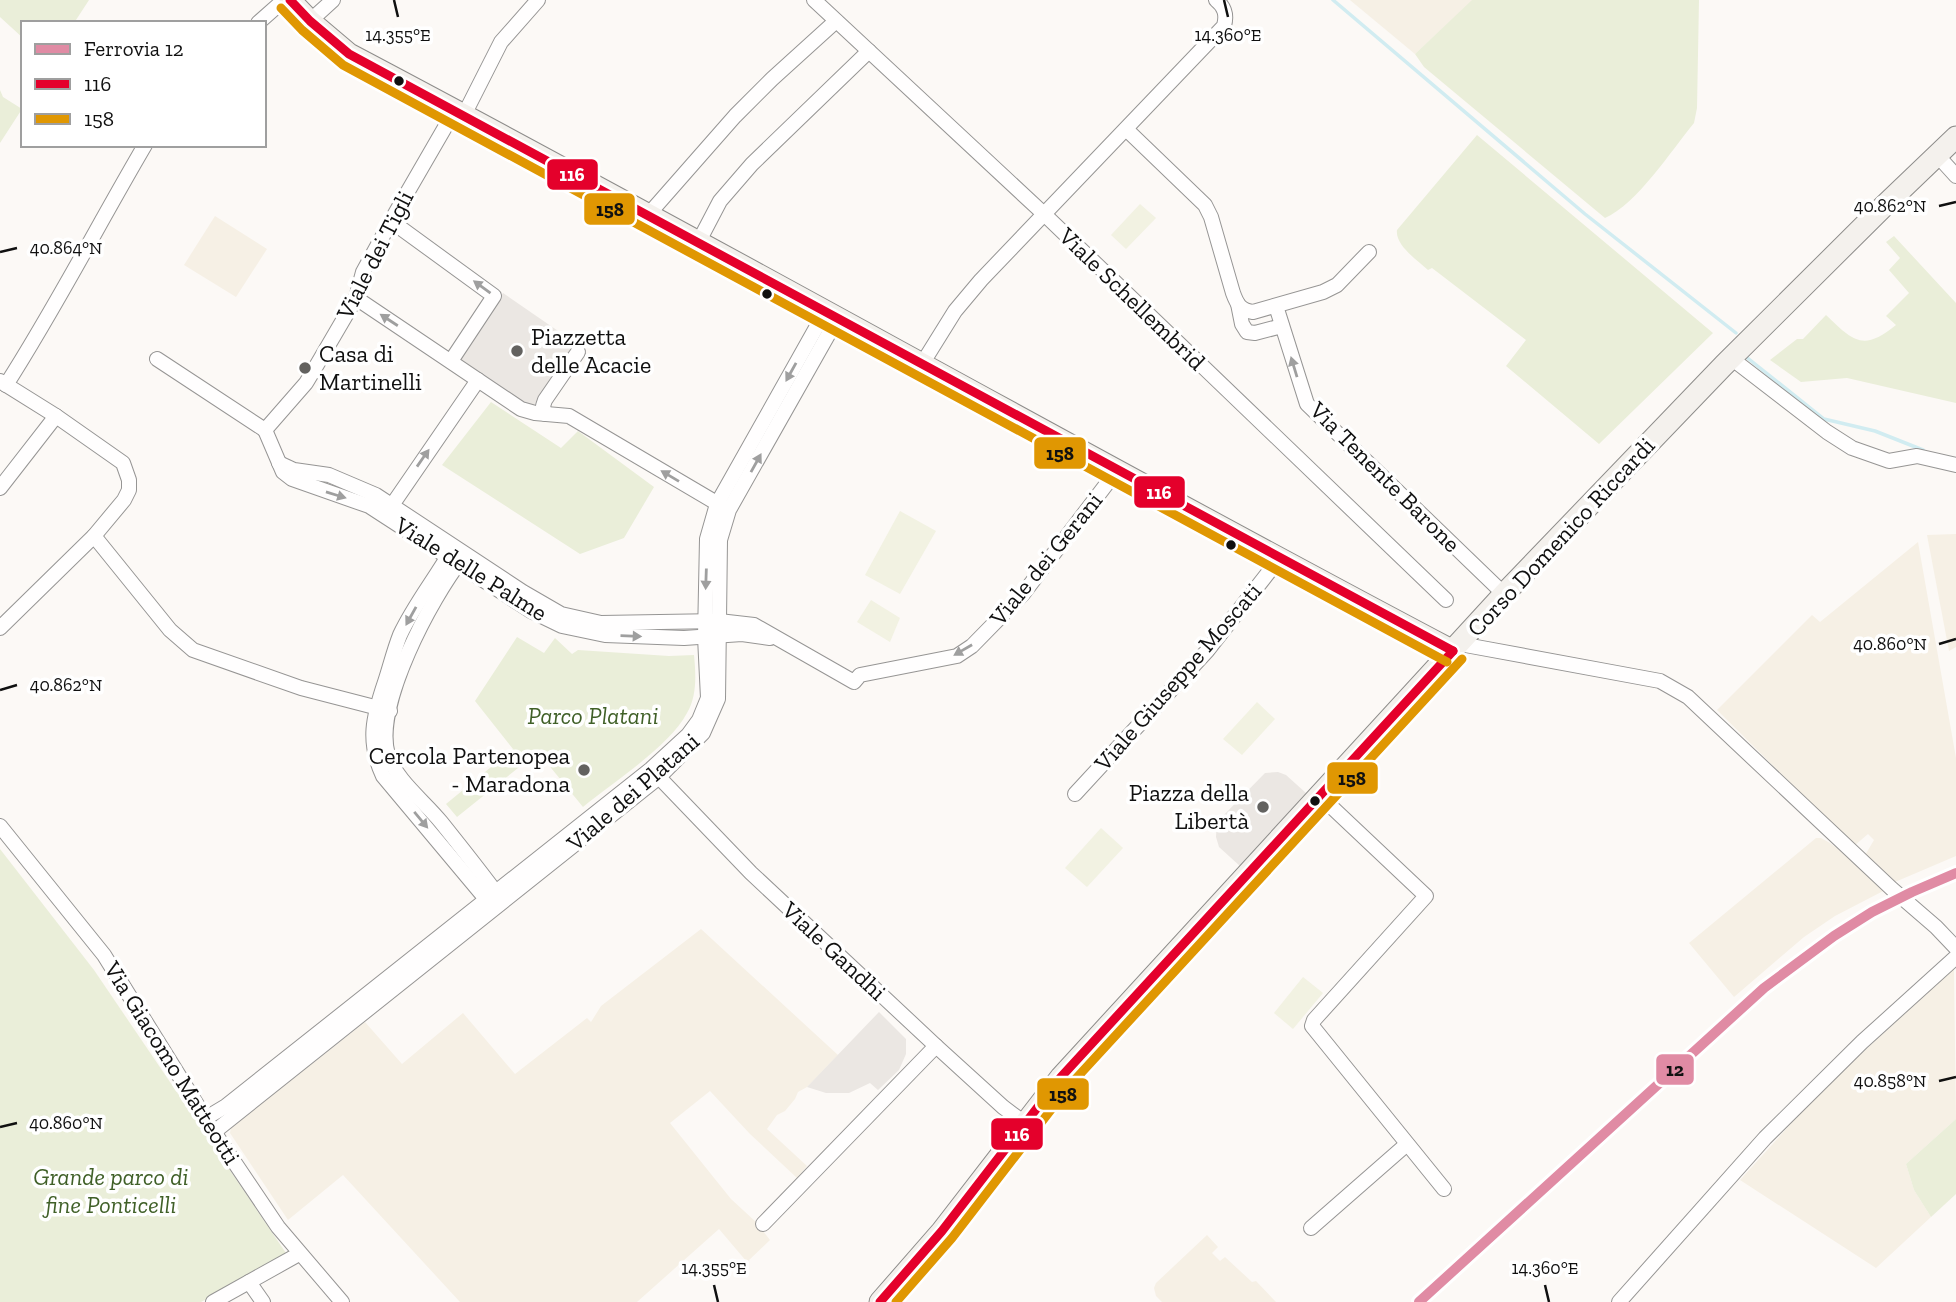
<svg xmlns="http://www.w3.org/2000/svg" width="1956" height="1302" viewBox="0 0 1956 1302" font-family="'Zilla Slab',serif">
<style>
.farmland{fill:#f6f0e5}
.green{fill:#eaeed9}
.pitch{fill:#f2f2e2}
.plaza{fill:#ebe7e3}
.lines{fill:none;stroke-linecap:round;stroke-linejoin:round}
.stream{stroke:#d1ecf1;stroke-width:3.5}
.street-casing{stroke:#969594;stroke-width:16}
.secondary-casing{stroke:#8d8c8a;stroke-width:23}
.street{stroke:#fffefe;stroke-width:14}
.secondary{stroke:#f4f1ed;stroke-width:21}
.bus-1-casing{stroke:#fff;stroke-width:14}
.bus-2-casing{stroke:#fff;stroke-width:14}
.bus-1{stroke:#e4002b;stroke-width:9}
.bus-2{stroke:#e09702;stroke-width:9}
.rail-1-casing{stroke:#fff;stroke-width:16}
.rail-1{stroke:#e08ba4;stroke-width:10}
.oneway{fill:#9f9f9f}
.ticks{fill:none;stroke:#101010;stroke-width:2.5}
.bus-dot{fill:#101010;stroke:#fff;stroke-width:2.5}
.poi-dot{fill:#636260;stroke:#fff;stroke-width:2.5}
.labels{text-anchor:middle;stroke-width:7;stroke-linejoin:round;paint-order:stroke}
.street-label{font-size:24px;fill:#101010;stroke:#fff}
.poi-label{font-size:24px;fill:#101010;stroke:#fff;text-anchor:start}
.park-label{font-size:24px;font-style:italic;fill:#406028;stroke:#fff}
.ticks-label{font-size:18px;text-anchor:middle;fill:#101010;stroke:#fff;stroke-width:7;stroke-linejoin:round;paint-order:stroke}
.line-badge{stroke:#fff;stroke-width:2.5}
.badge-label{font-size:19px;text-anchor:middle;font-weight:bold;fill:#fff}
.pale-badge-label{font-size:19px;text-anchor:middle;font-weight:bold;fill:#111}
</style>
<rect width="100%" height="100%" fill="#fcf9f6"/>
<g class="farmland">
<path d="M1350,0H1473L1415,54Z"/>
<path d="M215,216L267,249L236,297L184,265Z"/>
<path d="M1956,534V647L1949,651L1927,535Z"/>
<path d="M1918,542L1956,758V856L1895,882L1864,857L1874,840L1868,834L1854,846L1717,710L1812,615L1820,622Z"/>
<path d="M1816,838H1821L1830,843L1889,888L1835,916L1804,937L1734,997L1689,943Z"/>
<path d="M701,929L838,1055L807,1087L798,1092L795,1099L785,1111L777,1115L767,1129L807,1166L797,1178L750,1134L710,1091L670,1123L731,1199L756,1222L770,1240L747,1262L719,1229L637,1302H460L343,1175L288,1220L230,1133L231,1128L365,1022L402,1064L463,1013L515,1074L587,1018L591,1022L601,1006Z"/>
<path d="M1954,969L1956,1119L1906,1164L1914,1190L1931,1217L1876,1268L1740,1180L1818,1094L1949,972Z"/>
<path d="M1207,1235L1218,1247L1212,1253L1220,1261L1225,1257L1252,1282L1256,1281L1276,1302H1162L1156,1296L1154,1288L1156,1283Z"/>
</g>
<g class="green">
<path d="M0,0H89L74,23H23V38L0,17Z"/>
<path d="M1472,0H1699L1697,108L1694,123C1671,151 1637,204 1605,218L1424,67L1415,54Z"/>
<path d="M0,90L3,97L22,109L0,143Z"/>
<path d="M1477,135L1713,333L1599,444L1506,366L1526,340L1432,268L1428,270C1417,260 1395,245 1397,230Z"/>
<path d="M1894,236L1956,303V403L1847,378L1801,382L1770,360L1797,339H1803L1826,315C1853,341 1863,352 1896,325L1886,316L1909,293L1889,270L1900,258L1886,242Z"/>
<path d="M491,402L561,448L578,431L654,487L624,538L580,554L442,465Z"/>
<path d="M517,637L544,653L555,638L572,654L578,650L669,656L694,655C696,675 697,696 687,713C669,747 613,782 583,807L538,752L457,817L446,804L513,749L475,701Z"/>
<path d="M0,849L94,970L288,1256L201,1302H0Z"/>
<path d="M1956,1119V1194L1931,1217L1914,1190L1906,1164Z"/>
</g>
<g class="pitch">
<path d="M1140,204L1156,218L1126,249L1111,235Z"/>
<path d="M900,511L936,531L900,594L865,575Z"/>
<path d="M871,600L900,618L890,642L857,622Z"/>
<path d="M1257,702L1275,719L1242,755L1223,739Z"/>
<path d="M1101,828L1123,848L1087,887L1065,868Z"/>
<path d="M1303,977L1323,993L1293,1029L1274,1013Z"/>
</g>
<g class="plaza">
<path d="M503,293L577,344L532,408L458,358Z"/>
<path d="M1278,772L1286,775L1306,793L1241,867L1219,847L1216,837L1217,822L1265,773Z"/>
<path d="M879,1012L906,1039V1054L899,1070L878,1090L870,1083L849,1093H826L807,1087Z"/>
</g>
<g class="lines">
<g class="stream">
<path d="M1333,0L1585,214L1736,333"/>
<path d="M1745,356L1824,419L1875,431L1923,450"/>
</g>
<g class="street-casing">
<g id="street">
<path d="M814,0L1044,214L1446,600"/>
<path d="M310,21L333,0"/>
<path d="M258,23L284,0"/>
<path d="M464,115L501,42L538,0"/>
<path d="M1126,129L1205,205L1211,217L1233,293C1237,304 1240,310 1253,312L1323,292L1337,285L1369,252"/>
<path d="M1937,155L1956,176"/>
<path d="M648,215L735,116L772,79L836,21"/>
<path d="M391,221L494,296L451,361"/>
<path d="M698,243L720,201L752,164L869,51"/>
<path d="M356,298L521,409L535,413L569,416L725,508"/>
<path d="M1238,304L1242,324L1247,332L1255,333L1282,326"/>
<path d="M1276,306L1307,404L1504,594"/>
<path d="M1731,358L1827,432L1852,448L1889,461L1917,456L1956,465"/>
<path d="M157,359L265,430"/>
<path d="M922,364L955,311L981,280L1224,26C1227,15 1225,7 1216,0"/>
<path d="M0,381L56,416L123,463L129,480V490L124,500L94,536"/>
<path d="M6,385C56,307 98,225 145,145"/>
<path d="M545,414L543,406L545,400L578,352"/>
<path d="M265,430L283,472L292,479L369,506L531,611L562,626L605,635L684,638L742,634L770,638"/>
<path d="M265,430L306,383L318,363L356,298L363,272L396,212L455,110"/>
<path d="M279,463L294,470L329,475L376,495L523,592L561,614L601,623L719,621L754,625L854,682L860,675L957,656L972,646L1023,594L1118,469"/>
<path d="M0,488L56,416"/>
<path d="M388,511L478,380"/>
<path d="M451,551C435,579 414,605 400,635C394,650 390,667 385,682C373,717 367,742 383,776L491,905"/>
<path d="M462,559C432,597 373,706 388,755C396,780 424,801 441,822C461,847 481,872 500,898"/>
<path d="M0,628L94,536L170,630L193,650L301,688L390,711"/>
<path d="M1460,644L1660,681L1688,697L1892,889L1936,927L1956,948"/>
<path d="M652,770L751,873L936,1046L1003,1107L1026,1124"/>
<path d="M1075,794L1207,651L1279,559"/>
<path d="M1320,796L1426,896L1314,1020L1312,1026L1444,1189"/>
<path d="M0,826L104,955L214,1132L278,1227L342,1302"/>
<path d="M206,1118L226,1106L651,769L688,735L699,720L708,698L705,637L707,539L717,504L825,312"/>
<path d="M214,1132L658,778L703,733L718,699L720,540L729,510L837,319"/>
<path d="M763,1224L936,1046"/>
<path d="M1311,1228L1407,1144"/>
<path d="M249,1282L263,1302"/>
<path d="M213,1302L299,1254"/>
<path d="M1619,1302L1765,1138L1862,1042L1956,957"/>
</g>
</g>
<g class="secondary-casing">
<g id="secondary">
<path d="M290,0L310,21L349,54C719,249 1083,456 1453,651"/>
<path d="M880,1302L942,1231L1061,1077L1504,594L1724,365L1884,206L1956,137"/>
</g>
</g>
<use href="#street" class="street"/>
<use href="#secondary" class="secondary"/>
<g class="bus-1-casing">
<g id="bus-1">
<path d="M290,0L310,21L349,54L1453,651"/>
<path d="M880,1302L942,1231L1061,1077L1453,651"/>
</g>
</g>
<g class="bus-2-casing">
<g id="bus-2">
<path d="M281,8L302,30L343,65L1447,662"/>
<path d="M896,1302L952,1238L1070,1085L1462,659"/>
</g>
</g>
<use href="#bus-1" class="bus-1"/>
<use href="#bus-2" class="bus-2"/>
<g class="rail-1-casing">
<path id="rail-1" d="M1419,1302L1764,988L1834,936L1872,912L1912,892L1956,873"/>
</g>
<use href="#rail-1" class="rail-1"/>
</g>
<defs><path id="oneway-solid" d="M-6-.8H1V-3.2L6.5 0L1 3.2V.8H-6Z" transform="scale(1.75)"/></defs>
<g class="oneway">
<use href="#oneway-solid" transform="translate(482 287) rotate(-144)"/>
<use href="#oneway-solid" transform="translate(389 320) rotate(-147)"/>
<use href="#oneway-solid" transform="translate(1294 367) rotate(-107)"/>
<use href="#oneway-solid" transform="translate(791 372) rotate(119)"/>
<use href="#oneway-solid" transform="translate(423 458) rotate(-55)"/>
<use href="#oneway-solid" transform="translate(756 463) rotate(-61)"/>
<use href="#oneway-solid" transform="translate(670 476) rotate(-149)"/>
<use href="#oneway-solid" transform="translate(336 495) rotate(17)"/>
<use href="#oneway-solid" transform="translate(706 579) rotate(92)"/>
<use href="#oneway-solid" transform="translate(411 616) rotate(119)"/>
<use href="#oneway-solid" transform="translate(631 636) rotate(2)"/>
<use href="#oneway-solid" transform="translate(963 650) rotate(150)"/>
<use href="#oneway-solid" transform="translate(421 820) rotate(50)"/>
</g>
<path class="ticks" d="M394,0L398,17M1224,0L1228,17M1939,206L1956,202M0,252L17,248M1939,644L1956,639M0,690L17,685M1939,1081L1956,1077M0,1127L17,1123M714,1285L718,1302M1545,1285L1549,1302"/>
<g class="bus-dot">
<circle cx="399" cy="81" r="6"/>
<circle cx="767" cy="294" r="6"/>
<circle cx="1231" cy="545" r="6"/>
<circle cx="1315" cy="801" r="6"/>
</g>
<g class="poi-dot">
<circle cx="517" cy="351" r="7"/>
<circle cx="305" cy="368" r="7"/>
<circle cx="584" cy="770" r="7"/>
<circle cx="1263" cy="807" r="7"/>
</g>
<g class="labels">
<g class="street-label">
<text transform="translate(375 255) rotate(-63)" y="8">Viale dei Tigli</text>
<text transform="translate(1132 299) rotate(44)" y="8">Viale Schellembrid</text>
<text transform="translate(1385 477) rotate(45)" y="8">Via Tenente Barone</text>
<text transform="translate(1561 537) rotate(-47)" y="8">Corso Domenico Riccardi</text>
<text transform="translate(1046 559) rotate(-51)" y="8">Viale dei Gerani</text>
<text transform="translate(471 569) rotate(32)" y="8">Viale delle Palme</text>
<text transform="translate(1178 677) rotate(-49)" y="8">Viale Giuseppe Moscati</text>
<text transform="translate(633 792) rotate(-41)" y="8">Viale dei Platani</text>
<text transform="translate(834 951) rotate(43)" y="8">Viale Gandhi</text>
<text transform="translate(172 1063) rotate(58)" y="8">Via Giacomo Matteotti</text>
</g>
<g class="poi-label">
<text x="531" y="345">Piazzetta<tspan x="531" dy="28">delle Acacie</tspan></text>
<text x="319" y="362">Casa di<tspan x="319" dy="28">Martinelli</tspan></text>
<text x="570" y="764" text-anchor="end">Cercola Partenopea<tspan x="570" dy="28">- Maradona</tspan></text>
<text x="1249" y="801" text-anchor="end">Piazza della<tspan x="1249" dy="28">Libertà</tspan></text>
</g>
<g class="park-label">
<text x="593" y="724">Parco Platani</text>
<text x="111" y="1185">Grande parco di<tspan x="111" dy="28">fine Ponticelli</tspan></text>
</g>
</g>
<g class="ticks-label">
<text x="398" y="41">14.355°E</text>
<text x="1228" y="41">14.360°E</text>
<text x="1890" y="212">40.862°N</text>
<text x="66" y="254">40.864°N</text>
<text x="1890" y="650">40.860°N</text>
<text x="66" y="691">40.862°N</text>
<text x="1890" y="1087">40.858°N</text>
<text x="66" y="1129">40.860°N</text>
<text x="714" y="1274">14.355°E</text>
<text x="1545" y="1274">14.360°E</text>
</g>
<g class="line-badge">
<rect x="546" y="158" width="53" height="33" rx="7" fill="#e4002b"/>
<rect x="583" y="192" width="53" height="34" rx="7" fill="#e09702"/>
<rect x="1033" y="436" width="54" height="34" rx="7" fill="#e09702"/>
<rect x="1133" y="475" width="53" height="34" rx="7" fill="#e4002b"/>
<rect x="1326" y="761" width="53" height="34" rx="7" fill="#e09702"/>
<rect x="1655" y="1053" width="40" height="33" rx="7" fill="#e08ba4"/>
<rect x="1036" y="1077" width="54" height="34" rx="7" fill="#e09702"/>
<rect x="990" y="1117" width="54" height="34" rx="7" fill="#e4002b"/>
</g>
<g class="badge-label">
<text x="572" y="181">116</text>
<text x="1159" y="499">116</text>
<text x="1017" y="1141">116</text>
</g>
<g class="pale-badge-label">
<text x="610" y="216">158</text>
<text x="1060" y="460">158</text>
<text x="1352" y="785">158</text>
<text x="1675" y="1076">12</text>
<text x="1063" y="1101">158</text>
</g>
<rect x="21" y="21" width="245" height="126" fill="#ffffff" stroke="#9f9f9f" stroke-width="2"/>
<rect x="35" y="44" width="35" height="10" fill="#e08ba4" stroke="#9f9f9f" stroke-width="2"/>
<text x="84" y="56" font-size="21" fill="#101010">Ferrovia 12</text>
<rect x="35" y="79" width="35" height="10" fill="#e4002b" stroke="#9f9f9f" stroke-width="2"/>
<text x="84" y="91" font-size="21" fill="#101010">116</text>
<rect x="35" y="114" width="35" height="10" fill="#e09702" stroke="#9f9f9f" stroke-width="2"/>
<text x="84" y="126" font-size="21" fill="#101010">158</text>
</svg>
